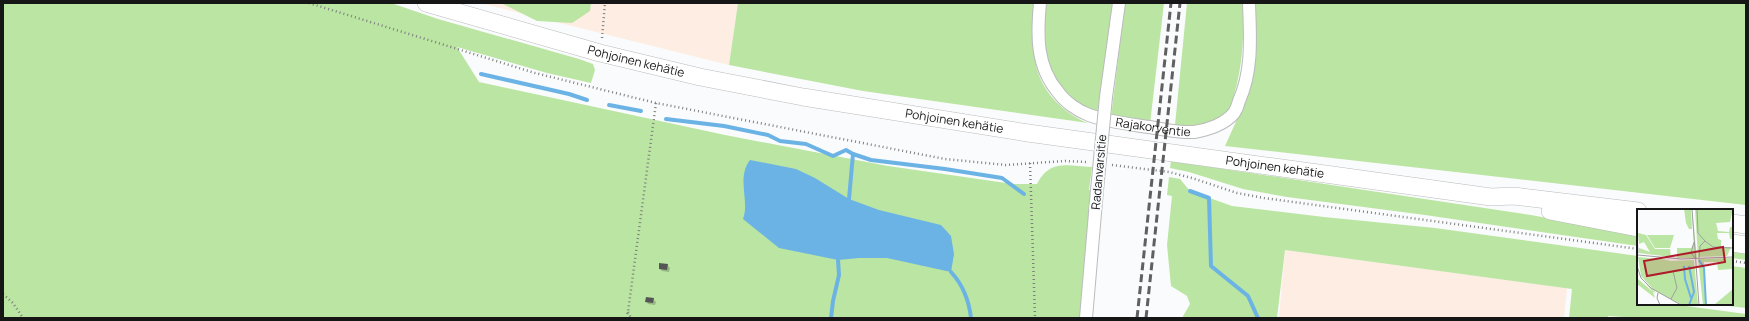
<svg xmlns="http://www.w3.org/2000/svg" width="1749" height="321" viewBox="0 0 1749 321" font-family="Manrope,sans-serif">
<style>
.industrial{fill:#feede2}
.green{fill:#bbe5a2}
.water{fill:#6cb3e5}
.shadow{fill:#0003}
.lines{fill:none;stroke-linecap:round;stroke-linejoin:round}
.stream{stroke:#6cb3e5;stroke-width:4}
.building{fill:#565555}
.street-casing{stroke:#babbbc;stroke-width:14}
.secondary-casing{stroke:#babbbc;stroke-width:18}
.path{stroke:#7e7e7f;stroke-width:2.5;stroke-dasharray:1 3;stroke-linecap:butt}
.street{stroke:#fff;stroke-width:12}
.secondary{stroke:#fff;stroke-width:17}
.rail{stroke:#606061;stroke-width:3;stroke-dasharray:8 4;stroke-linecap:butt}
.street-bridge-casing{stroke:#babbbc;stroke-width:14;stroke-linecap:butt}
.street-bridge{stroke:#fff;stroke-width:12}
.labels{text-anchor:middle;stroke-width:4;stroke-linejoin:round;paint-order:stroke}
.street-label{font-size:12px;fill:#161616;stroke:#fafbfc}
.inset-river{fill:none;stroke:#6cb3e5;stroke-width:2}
.inset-road{fill:none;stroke:#9f9fa0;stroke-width:1}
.view{fill:#ae1b2a;fill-opacity:0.15;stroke:#ae1b2a;stroke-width:2}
.inset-edge{fill:none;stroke:#161616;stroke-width:2}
</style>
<rect width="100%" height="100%" fill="#fafbfc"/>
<g class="industrial">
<path d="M480,3H738L729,65Z"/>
<path d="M1285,250L1567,288L1564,318H1279Z"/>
</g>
<g class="green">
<path d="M3,3H391L438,19L579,59L593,64L595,70L591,83L547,73L457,47L479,82L725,135L888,166L1013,184H1037C1050,159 1067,166 1092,167L1089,190H1094L1080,318H3Z"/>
<path d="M501,3H591L590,11L572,23L537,21Z"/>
<path d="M738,3H1034C1033,22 1032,47 1036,65C1041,91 1064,114 1088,123L863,91L729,65Z"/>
<path d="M1044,3H1115L1097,114L1087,110L1059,88L1045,55Z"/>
<path d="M1125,3H1164L1150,124L1111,117Z"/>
<path d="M1187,3H1243C1244,34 1243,65 1234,95C1233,99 1232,106 1229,110C1217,127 1194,127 1175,125Z"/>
<path d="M1252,3H1746V205L1225,146L1239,115Z"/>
<path d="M1171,161L1531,215L1638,235V246L1425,215L1287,197L1243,189L1189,172L1170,168Z"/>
<path d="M1169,177L1180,179L1190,191L1232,206L1324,217L1435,228L1638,256V296H1636L1638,298V304H1671L1746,314V318H1639L1608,316V318H1569L1572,289L1285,250L1277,318H1182L1190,304L1187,296L1171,286L1167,245L1172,196L1167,195Z"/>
<path d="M1732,250L1746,252V260L1732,258Z"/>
<path d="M1732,266L1746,268V308L1712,304H1732Z"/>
</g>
<path class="water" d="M750,160L796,169L815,178L849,199L879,210L941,225L951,236L954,254L951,272L887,258H859L838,260L779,248L743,219C750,201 736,178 750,160Z"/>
<g class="shadow">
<path d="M667,265L670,268L669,272L662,271L660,269Z"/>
<path d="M653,299L656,302L655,305L648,304L646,301Z"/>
</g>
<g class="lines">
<g class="stream">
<path d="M481,74L569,94L587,100"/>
<path d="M609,105L641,111"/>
<path d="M666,119L724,126L768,135L780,141L806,144L833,156L846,150L853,154"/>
<path d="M1190,191L1209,198L1211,266L1248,296L1258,318"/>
<path d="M849,199L853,154L871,160L945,169L1002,178L1024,194"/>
<path d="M951,272C963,285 969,300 971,318"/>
<path d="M831,318L833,301L839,275L838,260"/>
</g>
</g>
<g class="building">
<path d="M659,263L668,264L667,270L659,269Z"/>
<path d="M646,297L654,298L653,303L645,302Z"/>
</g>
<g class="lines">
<g class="street-casing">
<g id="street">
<path id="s1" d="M1040,3C1037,35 1036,66 1058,92C1065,102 1078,111 1089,115C1108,122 1129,124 1149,127C1163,129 1179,133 1194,132C1208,130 1225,124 1234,113C1236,110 1238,105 1239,101C1253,70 1250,36 1249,3"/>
<path d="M1106,97L1119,3"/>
<path d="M1086,318L1097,190"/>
</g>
</g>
<g class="secondary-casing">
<g id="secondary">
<path id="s2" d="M426,3L600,53L700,77L803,97L1028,133L1491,197L1514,196L1638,211"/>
<path d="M1550,211L1638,228"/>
<path d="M1732,223L1746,225"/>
<path d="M1732,243L1746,245"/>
</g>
</g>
<g class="path">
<path d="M309,3L535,73L656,103L945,159L1006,165L1065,161L1087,162"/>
<path d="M602,38L605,3"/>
<path d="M1030,163L1035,318"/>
<path d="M1112,165L1169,172L1192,178L1237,193L1264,198L1638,249"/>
<path d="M1732,261L1746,263"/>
<path d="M3,294L13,303L23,318"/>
<path d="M628,312L631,318"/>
<path d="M626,318L628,312L656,103"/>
</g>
<use href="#street" class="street"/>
<use href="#secondary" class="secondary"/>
<g class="rail">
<path d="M1137,318L1171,3"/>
<path d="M1146,318L1180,3"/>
</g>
<g class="street-bridge-casing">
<path id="street-bridge" d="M1097,190L1106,97"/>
</g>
<use href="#street-bridge" class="street-bridge"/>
</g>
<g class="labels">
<g class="street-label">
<text dy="4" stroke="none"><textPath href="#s2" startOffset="218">Pohjoinen kehätie</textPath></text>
<text dy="4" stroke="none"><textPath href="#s2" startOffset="542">Pohjoinen kehätie</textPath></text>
<text dy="4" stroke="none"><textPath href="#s1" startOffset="198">Rajakorventie</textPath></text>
<text dy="4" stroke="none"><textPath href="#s2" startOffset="866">Pohjoinen kehätie</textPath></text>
<text transform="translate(1099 172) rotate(-85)" y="4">Radanvarsitie</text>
</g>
</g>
<g transform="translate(1637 209)">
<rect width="96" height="96" fill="#fafbfc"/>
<path d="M47,0H54L55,20H52L49,14ZM55,0L60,49H40V39H54L57,34ZM58,0H96L93,13L79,14L81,22L92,23L93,18H96V30H93L92,24H80L81,30L84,31V38H94L90,47L61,48ZM1,24L9,26L18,40H33L34,48L2,44V39L13,43L7,33L2,35ZM10,26H37L33,39H18ZM1,48L34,51L29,52L57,51L61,96H45L17,81L4,67ZM96,49V60L81,61L80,53H67L69,96H77L96,80V96H66L61,50ZM0,64L19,84L16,83L18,89L0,75V67L1,70L16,83Z" fill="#bbe5a2"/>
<path class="inset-river" d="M62,51L67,59L69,96M47,57L48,70L54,89M52,57L57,83L52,96"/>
<path class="inset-road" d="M55,0L62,96M60,0L61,24L68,32M0,25L1,44M57,33L54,44L58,49M1,46L44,50L96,48M62,49L63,37L68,32L76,38L95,39M0,57L4,69L14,79L44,96M21,84L20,89L23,96M34,90L40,79L36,62"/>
<path class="view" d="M86,38L88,53L10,67L7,52Z"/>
<rect width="96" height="96" class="inset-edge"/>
</g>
<rect width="1749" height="321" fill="none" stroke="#161616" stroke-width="8"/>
</svg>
